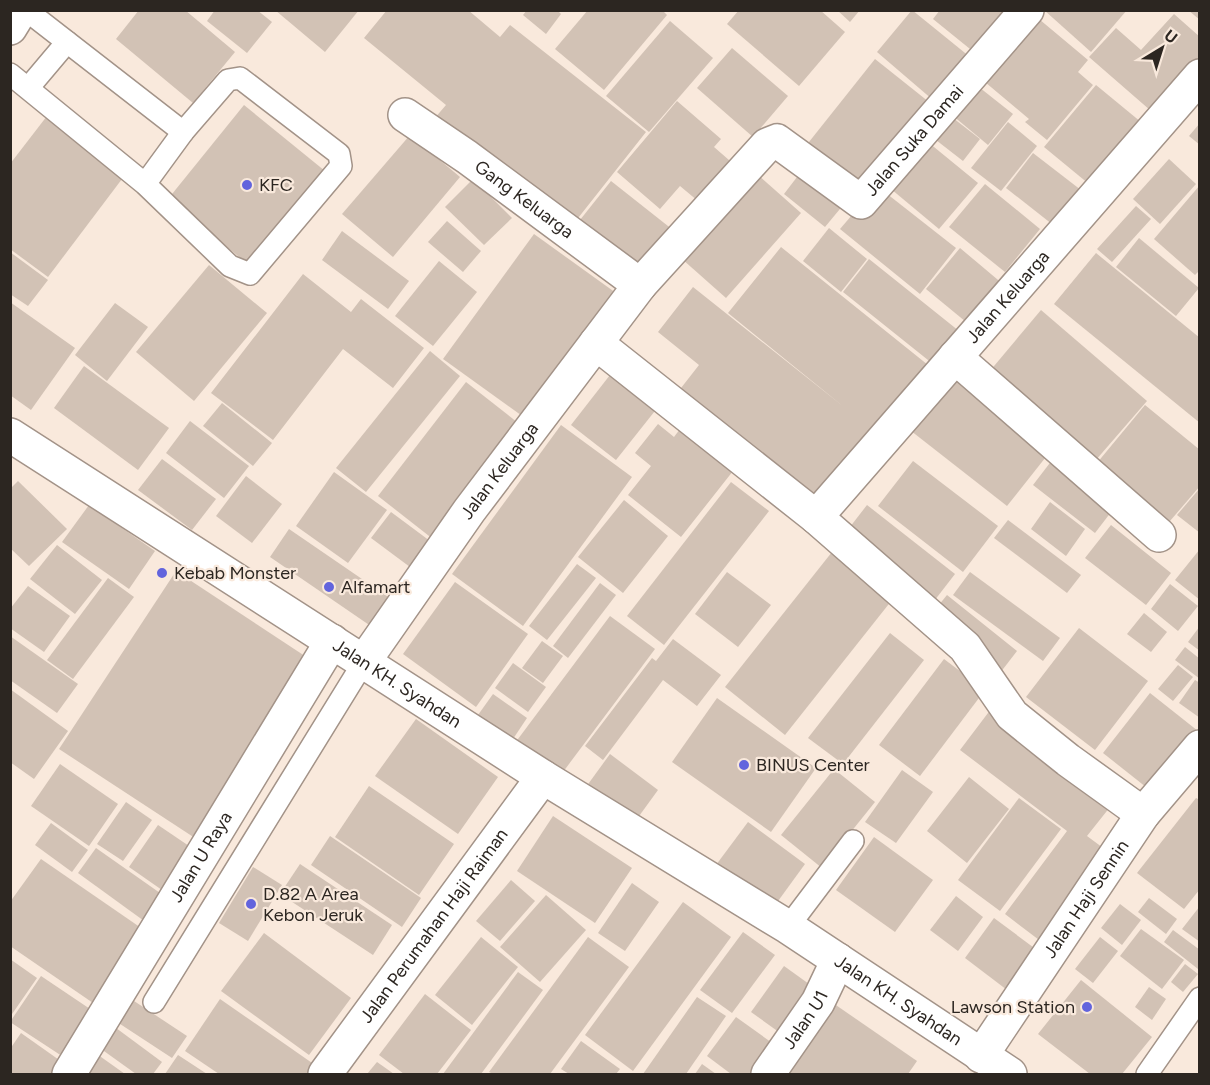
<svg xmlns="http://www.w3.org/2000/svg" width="1210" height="1085" viewBox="0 0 1210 1085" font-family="Figtree,sans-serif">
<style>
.building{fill:#d2c2b5}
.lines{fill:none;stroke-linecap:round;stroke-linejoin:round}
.service-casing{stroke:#a39388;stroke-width:24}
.minor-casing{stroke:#a39388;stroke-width:36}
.tertiary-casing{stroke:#a39388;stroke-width:36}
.primary-casing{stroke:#a39388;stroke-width:36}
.service{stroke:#fff;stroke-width:21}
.minor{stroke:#fff;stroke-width:33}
.tertiary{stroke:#fff;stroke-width:33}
.primary{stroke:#fff;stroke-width:33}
.poi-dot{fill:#6264dd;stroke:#f9e9dc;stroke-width:2}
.labels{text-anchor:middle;stroke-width:4.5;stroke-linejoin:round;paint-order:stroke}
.street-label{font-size:18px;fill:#2c2621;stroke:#f9e9dc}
.poi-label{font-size:18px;fill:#2c2621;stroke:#f9e9dc;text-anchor:start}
</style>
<rect width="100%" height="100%" fill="#f9e9dc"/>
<g class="building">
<path d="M139,10H185L235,52L193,103L116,39Z"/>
<path d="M215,10H257L272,22L247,53L207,21Z"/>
<path d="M275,10H359L325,52Z"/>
<path d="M387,10H468L500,37L510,25L646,132L571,227L434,119L446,105L364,38Z"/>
<path d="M527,10H557L561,14L546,34L523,15Z"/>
<path d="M588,10H662L667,15L604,90L555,49Z"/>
<path d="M739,10H820L845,32L799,86L727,24Z"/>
<path d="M837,10H860L850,22Z"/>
<path d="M912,10L970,57L933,100L877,52Z"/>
<path d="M940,10H1000L1005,15L975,53L933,19Z"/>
<path d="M1044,10H1127L1091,52Z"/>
<path d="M1188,10H1200V20Z"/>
<path d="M1033,14L1088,60L1078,72L1093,85L1047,140L1025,122L1029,119L979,77Z"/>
<path d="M1174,14L1200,37V69L1158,117L1089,57L1116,28L1141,50Z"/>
<path d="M670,21L713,58L649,132L606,96Z"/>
<path d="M732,48L788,96L753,137L697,88Z"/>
<path d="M875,59L934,106L864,194L805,147Z"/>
<path d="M970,80L1013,114L988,145L946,110Z"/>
<path d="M1096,85L1147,127L1095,189L1044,147Z"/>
<path d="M677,101L721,139L714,147L737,167L704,206L680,186L660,209L617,172Z"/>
<path d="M244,105L325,171L249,265L168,199Z"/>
<path d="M944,111L980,139L963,161L927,133Z"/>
<path d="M47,116L125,175L48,277L10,249V164Z"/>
<path d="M1008,122L1037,146L1001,191L971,168Z"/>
<path d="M1200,123V145L1189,136Z"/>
<path d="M410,135L460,177L393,257L342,214Z"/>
<path d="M923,138L978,183L939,229L885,184Z"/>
<path d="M1033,153L1090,197L1062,232L1006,188Z"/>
<path d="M1169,159L1196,184L1160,224L1133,199Z"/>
<path d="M807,164L849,198L825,227L784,194Z"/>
<path d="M757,174L801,213L726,298L682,259Z"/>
<path d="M473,179L512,218L484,245L445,207Z"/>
<path d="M611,181L673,230L642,269L580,220Z"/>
<path d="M985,184L1040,229L1005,272L949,227Z"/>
<path d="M1200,185V270L1195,275L1154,239Z"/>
<path d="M877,186L956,248L920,294L840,229Z"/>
<path d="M1136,206L1151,219L1112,262L1097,249Z"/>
<path d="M447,221L481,251L463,272L428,242Z"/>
<path d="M829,228L867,259L841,292L803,261Z"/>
<path d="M342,231L409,281L388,309L322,260Z"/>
<path d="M534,234L616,293L525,418L443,359Z"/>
<path d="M1139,238L1199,288L1176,316L1116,267Z"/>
<path d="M781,247L933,369L818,511L674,397L699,365L658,332L693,287L844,407L728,313Z"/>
<path d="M960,248L1010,290L977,331L926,289Z"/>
<path d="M10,252L48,280L28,306L10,294Z"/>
<path d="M1096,253L1200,338V423L1054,304Z"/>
<path d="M869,259L964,335L938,368L843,292Z"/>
<path d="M439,261L477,292L433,346L395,316Z"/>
<path d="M209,265L267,313L194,401L136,352Z"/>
<path d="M303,274L351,312L361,299L424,348L393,388L343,349L273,440L211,393Z"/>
<path d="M10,302L75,348L31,410L10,395Z"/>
<path d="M115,303L148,327L107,381L75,355Z"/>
<path d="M1041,310L1147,401L1089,468L984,378Z"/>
<path d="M430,351L460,376L366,492L336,468Z"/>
<path d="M84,366L169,428L138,470L54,408Z"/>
<path d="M617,366L662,402L616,460L571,425Z"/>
<path d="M951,369L1053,448L1007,506L906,427Z"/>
<path d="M466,382L527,430L438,543L378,496Z"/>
<path d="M222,403L272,443L253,466L203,426Z"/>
<path d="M1145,405L1200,450V486L1164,528L1092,469Z"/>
<path d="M190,421L249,466L224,498L166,453Z"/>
<path d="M658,424L674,437L680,429L733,471L681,537L628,495L651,466L635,453Z"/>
<path d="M561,425L632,477L523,626L452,574Z"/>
<path d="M1056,455L1118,503L1095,533L1033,485Z"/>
<path d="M162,459L216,499L192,530L138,490Z"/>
<path d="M913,461L998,526L963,572L878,506Z"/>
<path d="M334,472L387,510L348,563L296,526Z"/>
<path d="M246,476L282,504L252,543L216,516Z"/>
<path d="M18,481L67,529L29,566L10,548V489Z"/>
<path d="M731,482L769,511L664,645L627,616Z"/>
<path d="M1200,488V533L1177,515Z"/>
<path d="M624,500L668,536L623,593L578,557Z"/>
<path d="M1050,502L1085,529L1066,556L1031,529Z"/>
<path d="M89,505L155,551L129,589L62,542Z"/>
<path d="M867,505L955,574L931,605L843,536Z"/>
<path d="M391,512L434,544L414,570L371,538Z"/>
<path d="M1008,520L1081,575L1067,593L994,538Z"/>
<path d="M1111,525L1171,573L1146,605L1085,558Z"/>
<path d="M289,529L397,603L378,631L270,557Z"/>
<path d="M57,545L102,580L75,614L30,579Z"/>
<path d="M1200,549V600L1175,580Z"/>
<path d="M832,552L892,600L785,735L725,687Z"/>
<path d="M577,564L596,578L547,640L529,626Z"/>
<path d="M176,571L317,664L201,842L59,749Z"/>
<path d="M727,572L771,605L738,647L695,614Z"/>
<path d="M970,572L1060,638L1043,661L953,595Z"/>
<path d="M108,578L134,597L73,679L47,660Z"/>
<path d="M455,582L528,634L476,707L403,654Z"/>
<path d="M600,583L616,595L568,658L553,646Z"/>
<path d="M1170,584L1198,606L1178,631L1151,609Z"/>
<path d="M28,586L70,616L44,652L10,628V609Z"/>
<path d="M947,595L1017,651L1000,673L930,616Z"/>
<path d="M1144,613L1167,632L1151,652L1127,634Z"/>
<path d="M610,616L655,649L560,776L515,743Z"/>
<path d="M1200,626V651L1188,642Z"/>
<path d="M1079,628L1148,681L1095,750L1026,697Z"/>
<path d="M890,633L924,660L843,764L808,738Z"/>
<path d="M10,636L78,684L57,713L10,680Z"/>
<path d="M673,639L721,675L697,706L663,680L603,760L585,746L652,658L656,661Z"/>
<path d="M542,641L563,656L543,683L522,668Z"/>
<path d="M1185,647L1200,659V679L1175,660Z"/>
<path d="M944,659L985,690L920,776L879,745Z"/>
<path d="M513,663L546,687L528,712L495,688Z"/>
<path d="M1178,665L1193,677L1173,701L1158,689Z"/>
<path d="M1195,680L1200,683V718L1179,703Z"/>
<path d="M10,689L68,731L34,779L10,762Z"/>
<path d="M1150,693L1198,731L1151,791L1103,753Z"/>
<path d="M493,694L527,718L513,739L478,715Z"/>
<path d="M717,698L816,768L771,832L672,762Z"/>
<path d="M991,709L1114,802L1087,836L1114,856L1047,946L1005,914L1067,831L960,750Z"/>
<path d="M416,719L498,777L458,834L375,776Z"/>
<path d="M610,754L658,790L634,823L586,787Z"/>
<path d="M60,764L118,804L89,846L31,806Z"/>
<path d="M834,769L875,802L822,868L781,835Z"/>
<path d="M902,770L933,792L896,843L865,822Z"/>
<path d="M969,777L1009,809L967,863L927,831Z"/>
<path d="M369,786L454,844L419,895L335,837Z"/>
<path d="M1019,798L1061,829L1000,911L958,880Z"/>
<path d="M1196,798L1200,800V889L1184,909L1137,873Z"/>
<path d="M126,802L152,820L123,861L97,844Z"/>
<path d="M553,816L632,868L595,923L517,871Z"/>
<path d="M748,822L805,864L773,908L716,865Z"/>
<path d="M51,823L88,850L72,872L35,845Z"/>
<path d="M158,825L192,848L162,890L129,867Z"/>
<path d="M330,836L421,898L402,927L311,865Z"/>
<path d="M874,837L933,880L895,932L836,890Z"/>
<path d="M96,848L170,900L151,926L78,873Z"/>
<path d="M41,859L147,932L96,1005L10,946V902Z"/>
<path d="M300,864L392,925L373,955L280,894Z"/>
<path d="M253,867L282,885L248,941L219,923Z"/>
<path d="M511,880L535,901L500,941L476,921Z"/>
<path d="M632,883L659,902L625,951L598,933Z"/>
<path d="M546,895L586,930L540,982L500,947Z"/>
<path d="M956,896L983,917L958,951L930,930Z"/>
<path d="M1149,898L1177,919L1166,934L1138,912Z"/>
<path d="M683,902L731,937L633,1071L585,1035Z"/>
<path d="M1120,904L1141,920L1122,945L1101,928Z"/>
<path d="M1200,906V942L1182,929Z"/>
<path d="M994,918L1041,953L1011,993L965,958Z"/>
<path d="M1141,929L1184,960L1162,989L1120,956Z"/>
<path d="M1173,930L1200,950L1198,969L1164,942Z"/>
<path d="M743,932L775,955L732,1013L700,990Z"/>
<path d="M264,933L351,998L309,1055L221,991Z"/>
<path d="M481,937L518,967L472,1025L435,995Z"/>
<path d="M588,937L629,967L550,1074H493L489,1072Z"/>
<path d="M1100,937L1118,951L1093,983L1075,969Z"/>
<path d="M10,959L37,978L10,1017Z"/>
<path d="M1185,964L1198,974L1183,992L1171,982Z"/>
<path d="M784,966L816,989L783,1035L751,1012Z"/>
<path d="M518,972L543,990L481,1074H443Z"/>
<path d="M41,976L99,1015L68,1060L10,1022Z"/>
<path d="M1081,980L1152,1037L1122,1074H1090L1038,1034Z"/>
<path d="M1149,987L1166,999L1152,1020L1135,1007Z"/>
<path d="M425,994L471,1030L437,1074H404L379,1055Z"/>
<path d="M128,997L187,1036L172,1058L114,1020Z"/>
<path d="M697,997L726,1016L686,1074H643Z"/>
<path d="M220,999L315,1065L309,1074H219L185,1051Z"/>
<path d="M830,1001L917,1061L908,1074H778Z"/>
<path d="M736,1017L775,1045L753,1074H731L707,1056Z"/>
<path d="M112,1025L162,1062L153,1074H136L97,1046Z"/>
<path d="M21,1033L62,1062L53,1074H10V1049Z"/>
<path d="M581,1041L620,1069L616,1074H569L561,1069Z"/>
<path d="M94,1052L125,1074H78Z"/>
<path d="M178,1055L207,1074H165Z"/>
<path d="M377,1062L394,1074H367Z"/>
<path d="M702,1064L716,1074H695Z"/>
</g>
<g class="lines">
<g class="service-casing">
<g id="service">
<path d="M26,10L183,132"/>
<path d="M10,74L145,184L230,266L250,274L341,166L339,154L240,78L228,80L183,132L145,184"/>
<path d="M29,87L67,42"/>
<path d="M788,927L853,841"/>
<path d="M154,1002L365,660"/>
<path d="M1147,1074L1200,998"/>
</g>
</g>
<g class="minor-casing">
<g id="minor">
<path id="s1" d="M405,115L467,157L640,285"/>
<path d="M596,343L816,517L965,647L1012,715L1068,760L1143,814"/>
<path d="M955,357L1159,535"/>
<path id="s2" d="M816,517L1200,76"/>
<path id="s3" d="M365,660L469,511L640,285L767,145L777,141L861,202L1027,10"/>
<path id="s4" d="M981,1056L1143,814L1200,747"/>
<path id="s5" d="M69,1074L332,641"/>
<path id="s6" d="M325,1074L543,777"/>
<path id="s7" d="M768,1074L818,1002L838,960"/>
</g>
</g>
<g class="tertiary-casing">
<g id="tertiary">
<path id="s8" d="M10,435L543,777L788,927L1010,1074"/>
</g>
</g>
<g class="primary-casing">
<path id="primary" d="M10,28L21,10"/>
</g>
<use href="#service" class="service"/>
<use href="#minor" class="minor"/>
<use href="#tertiary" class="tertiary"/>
<use href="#primary" class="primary"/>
</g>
<g class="poi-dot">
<circle cx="247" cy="185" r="6"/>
<circle cx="162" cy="573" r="6"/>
<circle cx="329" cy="587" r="6"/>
<circle cx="744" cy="765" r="6"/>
<circle cx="251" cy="904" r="6"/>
<circle cx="1087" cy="1007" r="6"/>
</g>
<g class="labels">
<g class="street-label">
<text dy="6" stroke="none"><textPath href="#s3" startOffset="850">Jalan Suka Damai</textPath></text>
<text dy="6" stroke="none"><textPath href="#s1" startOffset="146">Gang Keluarga</textPath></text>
<text dy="6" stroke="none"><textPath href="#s2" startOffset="292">Jalan Keluarga</textPath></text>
<text dy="6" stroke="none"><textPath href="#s3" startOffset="232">Jalan Keluarga</textPath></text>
<text dy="6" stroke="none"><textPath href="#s8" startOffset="460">Jalan KH. Syahdan</textPath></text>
<text dy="6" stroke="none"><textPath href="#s5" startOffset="254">Jalan U Raya</textPath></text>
<text dy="6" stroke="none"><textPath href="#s4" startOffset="189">Jalan Haji Sennin</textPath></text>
<text dy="6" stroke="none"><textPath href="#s6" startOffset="184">Jalan Perumahan Haji Raiman</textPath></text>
<text dy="6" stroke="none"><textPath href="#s8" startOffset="1053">Jalan KH. Syahdan</textPath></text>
<text dy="6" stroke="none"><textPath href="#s7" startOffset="66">Jalan U1</textPath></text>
</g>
<g class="poi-label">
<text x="259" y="191">KFC</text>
<text x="174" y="579">Kebab Monster</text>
<text x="341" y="593">Alfamart</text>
<text x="756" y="771">BINUS Center</text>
<text x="263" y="900">D.82 A Area<tspan x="263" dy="21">Kebon Jeruk</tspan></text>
<text x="1075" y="1013" text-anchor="end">Lawson Station</text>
</g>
</g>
<rect width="1210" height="1085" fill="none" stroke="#2c2621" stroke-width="24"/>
<g transform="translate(1162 48) rotate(38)" stroke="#f9e9dc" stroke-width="4.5" paint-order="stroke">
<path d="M0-4.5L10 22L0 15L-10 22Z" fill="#2c2621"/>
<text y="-9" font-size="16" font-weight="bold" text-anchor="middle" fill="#2c2621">U</text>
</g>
</svg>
